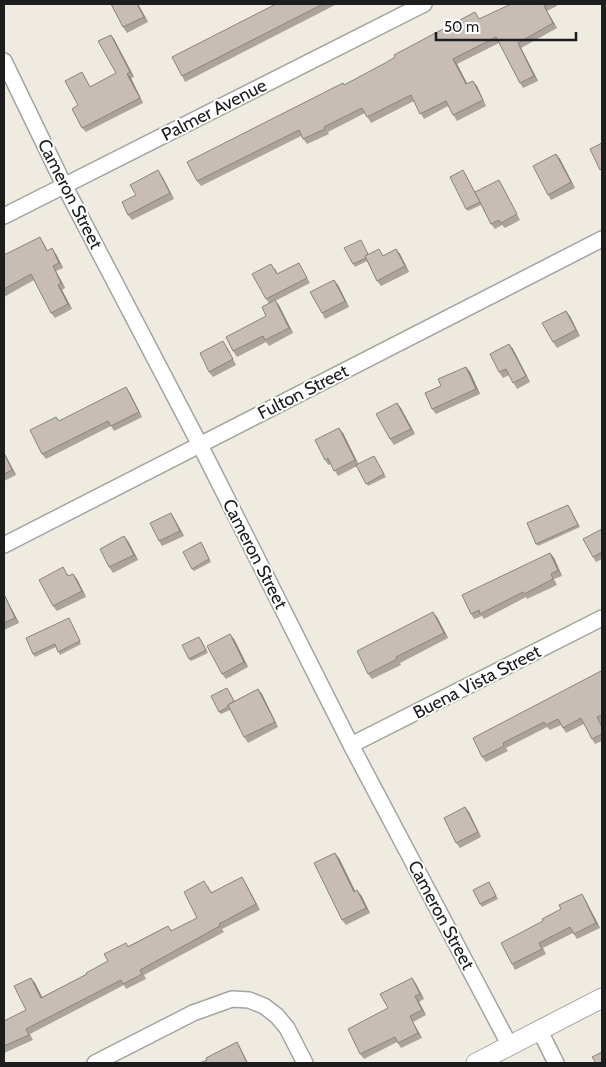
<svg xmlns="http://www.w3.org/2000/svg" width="606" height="1067" viewBox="0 0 606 1067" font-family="Cabin,sans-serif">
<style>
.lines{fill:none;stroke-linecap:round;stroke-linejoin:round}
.minor-casing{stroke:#a4a4a4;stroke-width:18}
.tertiary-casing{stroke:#a4a4a4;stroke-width:21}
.minor{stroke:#fff;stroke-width:15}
.tertiary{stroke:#fff;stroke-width:19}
.wall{fill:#aba39c}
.shaded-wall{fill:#8b847f}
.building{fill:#c7bdb5;stroke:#8b847f}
.labels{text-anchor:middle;stroke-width:4;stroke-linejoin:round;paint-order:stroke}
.street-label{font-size:18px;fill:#1d1d1d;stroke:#fff}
</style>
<rect width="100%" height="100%" fill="#efebe1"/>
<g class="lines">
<g class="minor-casing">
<g id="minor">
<path d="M4,61L64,185L200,445L351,745L510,1046"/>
<path d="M4,216L424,4"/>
<path d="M4,545L602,239"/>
<path d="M351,745L602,618"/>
<path d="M540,1031L556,1063"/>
<path d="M95,1063L193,1013L232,999L249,1000L264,1006L277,1016L287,1028L305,1063"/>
</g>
</g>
<g class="tertiary-casing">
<path id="tertiary" d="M476,1063L602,998"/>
</g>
<use href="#minor" class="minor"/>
<use href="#tertiary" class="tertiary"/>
</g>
<g class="wall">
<path d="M111,4H138L148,22L127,33L123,27Z"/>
<path d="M276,4H337L185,82L182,76Z"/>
<path d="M511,4H556L557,6L547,11L557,28L521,48L538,81L523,88L520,83L499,43L457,64L467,84L477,86L486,106L457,121L448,106L424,119L414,101L371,123L365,113L328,132L329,134L307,144L301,136L201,186L197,181L344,85Z"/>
<path d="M111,35L114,39L134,77L131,78L143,103L86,132L82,128L85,77L90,87L116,73Z"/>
<path d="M556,154L560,159L575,188L551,200L548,195Z"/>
<path d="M465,173L475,192L502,185L520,220L505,228L502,225L495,229L491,224L481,205L468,211L466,209Z"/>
<path d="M162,176L174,199L132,220L128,215Z"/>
<path d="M43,242L48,251L56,254L63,268L56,271L65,288L62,290L72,309L55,318L51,313L34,280L4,297V255Z"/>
<path d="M362,243L368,254L384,255L396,249L400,254L409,272L381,286L377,281L367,261L355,267L353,264Z"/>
<path d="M299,263L310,283L275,301L293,333L269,346L266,342L237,357L233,351L266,316L269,303L266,299L275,268L278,274Z"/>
<path d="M334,280L338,285L349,307L325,319L322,313Z"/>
<path d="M566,311L580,336L557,348L553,342Z"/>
<path d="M509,344L513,349L530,382L517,389L509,375L503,378L499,372Z"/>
<path d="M227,347L236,365L213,377L209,372Z"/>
<path d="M466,367L470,372L480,394L436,414L432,409L441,386Z"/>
<path d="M130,393L142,417L114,431L111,426L46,459L42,454L56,417L59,421Z"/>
<path d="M397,403L415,434L394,445L390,439Z"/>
<path d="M343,433L358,464L376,459L386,477L368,486L357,466L338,476L331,464L328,465L325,460Z"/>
<path d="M4,453L16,475L4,481Z"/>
<path d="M570,508L580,527L538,546L536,544Z"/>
<path d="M171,513L174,518L184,536L162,546L159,541Z"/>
<path d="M602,529V559L596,562L593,557Z"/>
<path d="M128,541L138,560L113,573L109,567Z"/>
<path d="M203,545L211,562L194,571L192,569Z"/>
<path d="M550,553L554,558L562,576L554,579L557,585L527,599L526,597L484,619L482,616L474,619L471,614Z"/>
<path d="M67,573L69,576L73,574L77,579L86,597L57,611L53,606Z"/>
<path d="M5,596L8,602L19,623L4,630V597Z"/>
<path d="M437,617L448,638L400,663L401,665L372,679L368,674Z"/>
<path d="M70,621L81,644L60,655L56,647L35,657L33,654Z"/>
<path d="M201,639L208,653L191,661L189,659Z"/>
<path d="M234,639L248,667L226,679L222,674Z"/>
<path d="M602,673V722H601L602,725V741L595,744L592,739L584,724L566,733L561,725L550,730L547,727L506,748L508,751L486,762L482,757Z"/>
<path d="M258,689L262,694L278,727L248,743L244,737L230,710L221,714L219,712L229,691L234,701Z"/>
<path d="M469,812L481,837L460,848L456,843Z"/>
<path d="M339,858L355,891L361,895L370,913L346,925L342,920Z"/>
<path d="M245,882L260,910L222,929L224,932L144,975L146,979L126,989L124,985L30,1034L33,1040L4,1053V1021L26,1010L31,978L35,983L42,997L87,974L108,961L128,946L168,926L172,931L197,918L208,886L211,892Z"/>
<path d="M489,882L498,899L482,907L480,904Z"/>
<path d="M585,899L600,928L577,939L573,933L543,948L546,954L515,970L512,964Z"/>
<path d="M412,978L416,984L424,999L419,1002L426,1015L413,1022L422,1038L401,1048L397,1042L364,1059L360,1054L388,1008Z"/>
</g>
<g class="shaded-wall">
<path d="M137,4H138L148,22L144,17Z"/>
<path d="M544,6L547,11L557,28L553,23Z"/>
<path d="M111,35L114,39L134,77L130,72Z"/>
<path d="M518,43L521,48L538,81L534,76Z"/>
<path d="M453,59L457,64L470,89L466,84Z"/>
<path d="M127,74L131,78L143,103L140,98Z"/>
<path d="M473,81L477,86L486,106L483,100Z"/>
<path d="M556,154L560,159L575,188L571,182Z"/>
<path d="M158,170L162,176L174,199L170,193Z"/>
<path d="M52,248L56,254L63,268L59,263Z"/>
<path d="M396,249L400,254L409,272L405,266Z"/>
<path d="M53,266L56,271L65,288L61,283Z"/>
<path d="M334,280L338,285L349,307L345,301Z"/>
<path d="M58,285L62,290L72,309L68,304Z"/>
<path d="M275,300L279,305L293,333L289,328Z"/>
<path d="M566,311L570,316L580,336L576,330Z"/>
<path d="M509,344L513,349L530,382L526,376Z"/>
<path d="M466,367L470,372L480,394L476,389Z"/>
<path d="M126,387L130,393L142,417L139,412Z"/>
<path d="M397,403L401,408L415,434L411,429Z"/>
<path d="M339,428L343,433L359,465L355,460Z"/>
<path d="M4,453L6,456L16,475L12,470Z"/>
<path d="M171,513L174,518L184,536L180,531Z"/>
<path d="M124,536L128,541L138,560L134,555Z"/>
<path d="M550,553L554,558L562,576L558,570Z"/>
<path d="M73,574L77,579L86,597L82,591Z"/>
<path d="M5,596L8,602L19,623L15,618Z"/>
<path d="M433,612L437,617L448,638L444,633Z"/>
<path d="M230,634L234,639L248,667L244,662Z"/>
<path d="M258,689L262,694L278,727L275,722Z"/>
<path d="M465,807L469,812L481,837L478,832Z"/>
<path d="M335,853L339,858L358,897L354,892Z"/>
<path d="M242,877L245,882L260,910L256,904Z"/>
<path d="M357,890L361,895L370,913L366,908Z"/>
<path d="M582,894L585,899L600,928L596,923Z"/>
<path d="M31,978L35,983L45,1003L41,998Z"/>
<path d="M412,978L416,984L424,999L420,994Z"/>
<path d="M415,996L419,1002L426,1015L422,1010Z"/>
<path d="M410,1016L413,1022L422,1038L418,1033Z"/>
<path d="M237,1042L240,1047L248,1063H247Z"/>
</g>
<g class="building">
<path d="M111,4H137L144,17L123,27Z"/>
<path d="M276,4H323L182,76L172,57Z"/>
<path d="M511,4H548L544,6L553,23L518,43L534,76L520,83L496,37L453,59L466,84L473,81L483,100L453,115L446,101L420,114L411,95L367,117L362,108L324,127L325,129L303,139L299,130L197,181L187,162L343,83L344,85L387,62L395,57L394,55L475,12L479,19Z"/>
<path d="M111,35L130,72L127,74L140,98L82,128L72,109L78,105L65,81L82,72L90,87L116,73L98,41Z"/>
<path d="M602,143V168L600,170L590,149Z"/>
<path d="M556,154L571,182L548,195L533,166Z"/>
<path d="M158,170L170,193L128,215L122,202L136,195L130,185Z"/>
<path d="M463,170L480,202L466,209L450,177Z"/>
<path d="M499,180L517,214L501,223L499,220L491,224L475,192Z"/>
<path d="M40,237L47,251L52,248L59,263L53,266L61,283L58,285L68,304L51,313L31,274L4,289V255Z"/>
<path d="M361,240L368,254L365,256L366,258L353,264L344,248Z"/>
<path d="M379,249L383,256L396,249L405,266L377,281L365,256Z"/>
<path d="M299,263L307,278L266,299L252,274L271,264L277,274Z"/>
<path d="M334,280L345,301L322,313L310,292Z"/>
<path d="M275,300L289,328L265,340L263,336L233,351L226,337L266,316L262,307Z"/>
<path d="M566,311L576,330L553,342L542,323Z"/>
<path d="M223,341L233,359L209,372L200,353Z"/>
<path d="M509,344L526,376L513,383L506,369L499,372L490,354Z"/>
<path d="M466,367L476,389L432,409L425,393L441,386L438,379Z"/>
<path d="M126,387L139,412L111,426L108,421L42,454L30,430L56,417L59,421Z"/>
<path d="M397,403L411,429L390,439L376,414Z"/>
<path d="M339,428L355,460L334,471L328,458L325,460L315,440Z"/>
<path d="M4,453L12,470L4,474Z"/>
<path d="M374,456L384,474L366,484L356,465Z"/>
<path d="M568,505L578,525L536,544L527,523Z"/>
<path d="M171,513L180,531L159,541L150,523Z"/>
<path d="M602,529V552L593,557L583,539Z"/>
<path d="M124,536L134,555L109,567L100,549Z"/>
<path d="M201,542L209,559L192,569L183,552Z"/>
<path d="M550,553L558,570L551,574L553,579L524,594L523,592L480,614L479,610L471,614L462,595Z"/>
<path d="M63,567L68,576L73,574L82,591L53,606L39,580Z"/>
<path d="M5,596L15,618L4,623V597Z"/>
<path d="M433,612L444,633L396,657L397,659L368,674L357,651Z"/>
<path d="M69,618L80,641L58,652L55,644L33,654L26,638Z"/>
<path d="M230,634L244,662L222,674L207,646Z"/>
<path d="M199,637L206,650L189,659L182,645Z"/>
<path d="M601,671L602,673V715L597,717L602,727V734L592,739L581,718L563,728L558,719L546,725L544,722L503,743L504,746L482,757L473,738Z"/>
<path d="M227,688L234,701L228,705V707L219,712L211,696Z"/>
<path d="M258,689L275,722L244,737L228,705Z"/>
<path d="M465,807L478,832L456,843L444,818Z"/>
<path d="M335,853L354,892L357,890L366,908L342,920L314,863Z"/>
<path d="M242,877L256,904L219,924L220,926L140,970L142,974L123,984L121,980L26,1029L29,1035L4,1046V1021L26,1010L14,986L31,978L41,998L87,974L86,973L108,961L104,954L126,943L128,947L168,926L171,931L197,918L184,892L204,881L211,893Z"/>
<path d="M489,882L496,896L480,904L473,890Z"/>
<path d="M582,894L596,923L574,934L570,927L539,943L542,949L512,964L501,943L543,921L542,919L561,909L559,905Z"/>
<path d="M412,978L420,994L415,996L422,1010L410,1016L418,1033L398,1043L395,1037L360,1054L348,1029L388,1008L380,994Z"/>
<path d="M237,1042L247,1063H200L207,1060L206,1058Z"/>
<path d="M602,1052V1063H596L592,1057Z"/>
</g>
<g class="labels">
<g class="street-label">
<text transform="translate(214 110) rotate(-27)" y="6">Palmer Avenue</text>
<text transform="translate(70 194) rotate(63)" y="6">Cameron Street</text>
<text transform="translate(303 392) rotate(-27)" y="6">Fulton Street</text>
<text transform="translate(255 554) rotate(63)" y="6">Cameron Street</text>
<text transform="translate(477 682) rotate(-27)" y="6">Buena Vista Street</text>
<text transform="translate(441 915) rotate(62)" y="6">Cameron Street</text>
</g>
</g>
<rect width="606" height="1067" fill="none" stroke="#1d1d1d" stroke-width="10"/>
<path d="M436 32v8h140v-8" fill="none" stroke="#1d1d1d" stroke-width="2.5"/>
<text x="444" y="32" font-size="15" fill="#1d1d1d" stroke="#ffffff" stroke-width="4" paint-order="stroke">50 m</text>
</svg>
